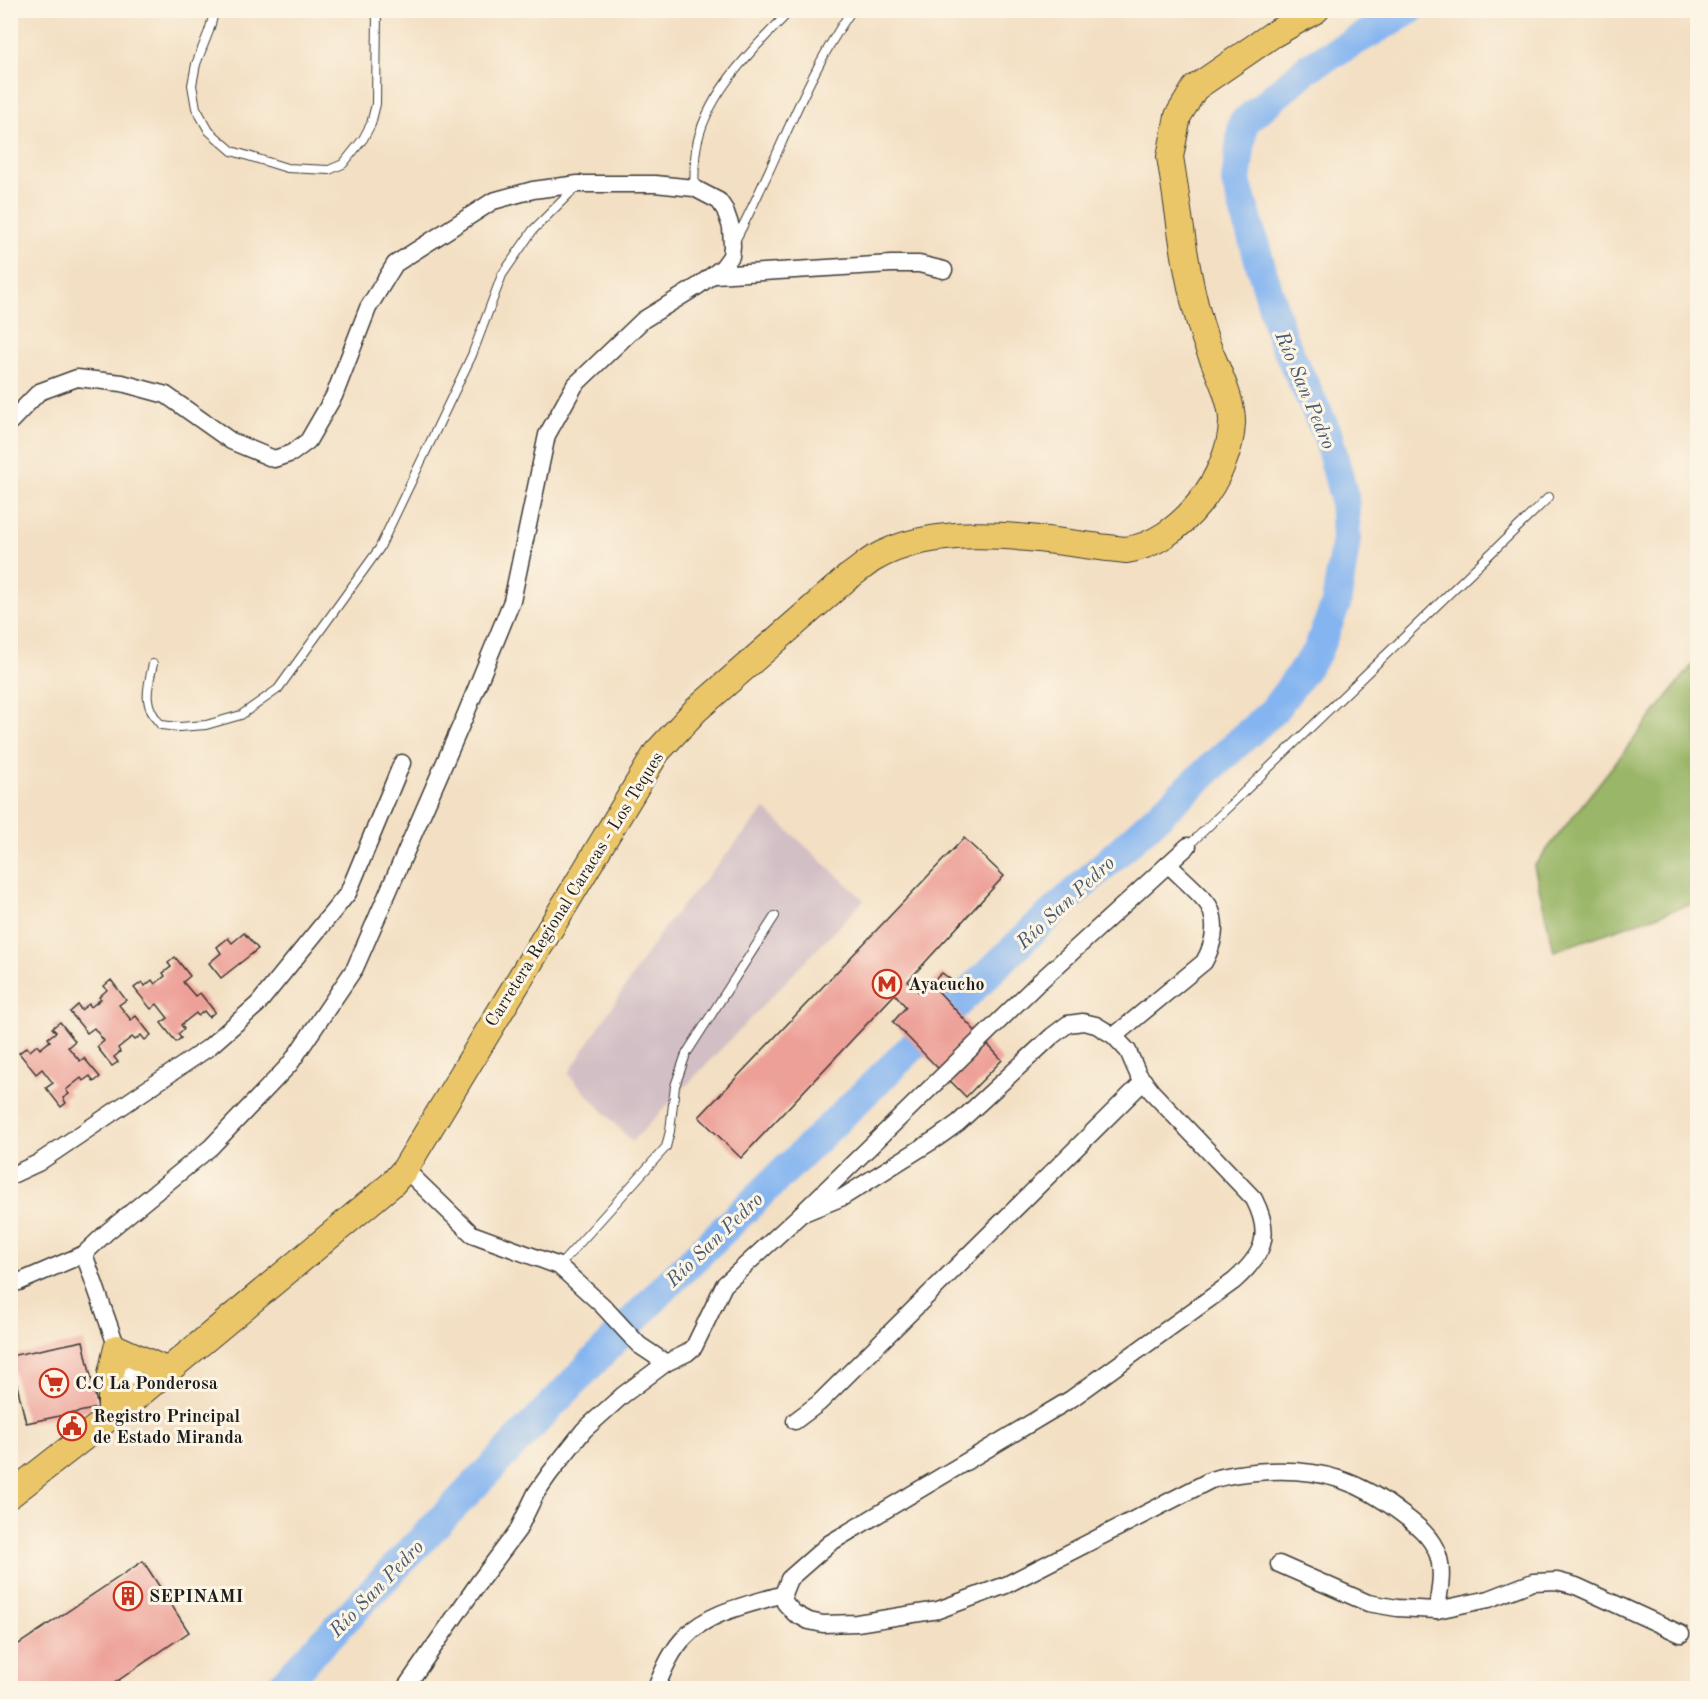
<svg xmlns="http://www.w3.org/2000/svg" width="1708" height="1699" viewBox="0 0 1708 1699" font-family="'Old Standard TT',serif">
<style>
.industrial{fill:#d2bec5}
.forest{fill:#9ab668;stroke:#5b6942;stroke-width:1.5}
.lines{fill:none;stroke-linecap:round;stroke-linejoin:round}
.river{stroke:#85b5f0;stroke-width:30}
.building{fill:#eda098}
.lane-casing{stroke:#3c3935;stroke-width:10}
.street-casing{stroke:#3c3935;stroke-width:19}
.primary-casing{stroke:#3c3935;stroke-width:28}
.lane{stroke:#fff;stroke-width:8}
.street{stroke:#fff;stroke-width:16}
.primary{stroke:#ebc669;stroke-width:26}
.labels{text-anchor:middle;stroke-width:6;stroke-linejoin:round;paint-order:stroke}
.street-label{font-size:18px;fill:#1c1c1c;stroke:#fcf5e5}
.poi-label{font-size:18px;font-weight:bold;fill:#1c1c1c;stroke:#fcf5e5;text-anchor:start}
.water-label{font-size:20px;font-style:italic;fill:#465971;stroke:#fcf5e5}
</style>
<rect width="100%" height="100%" fill="#fcf5e5"/>
<filter id="ink" filterUnits="userSpaceOnUse"><feTurbulence type="fractalNoise" baseFrequency=".0167" numOctaves="2"/><feDisplacementMap in="SourceGraphic" scale="12" xChannelSelector="R" yChannelSelector="G"/><feConvolveMatrix kernelMatrix="1 2 1 2 8 2 1 2 1" color-interpolation-filters="sRGB"/></filter>
<filter id="wash" filterUnits="userSpaceOnUse"><feTurbulence type="fractalNoise" baseFrequency=".008" numOctaves="4" result="noise"/><feDisplacementMap in="SourceGraphic" scale="24" xChannelSelector="R" yChannelSelector="G"/><feGaussianBlur stdDeviation="1.35" result="paint"/><feColorMatrix in="noise" values="0 0 0 0 0 0 0 0 0 0 0 0 0 0 0 0 0 1.4 0 .05"/><feComposite in="paint" operator="in"/></filter>
<g filter="url(#wash)">
<rect width="100%" height="100%" fill="#f3dfc3"/>
<path class="industrial" d="M765,809L864,900L632,1142L568,1074L665,926Z"/>
<path class="forest" d="M1697,659V902L1554,951L1534,866Z"/>
<g class="lines">
<path class="river" d="M279,1688L673,1279L1032,931L1274,710L1317,652L1336,604L1346,539L1344,497L1327,433L1282,338L1236,182L1243,123L1309,67L1410,10"/>
</g>
<g id="blocks">
<g class="building">
<path d="M964,838L1004,876L908,981L920,993L942,973L950,979L938,991L1002,1060L966,1097L893,1022L906,1007L895,994L741,1158L699,1117Z"/>
<path d="M244,933L258,949L221,978L209,963L221,953L217,947L228,938L232,943Z"/>
<path d="M175,957L190,976L183,982L195,996L200,993L215,1012L209,1017L204,1011L198,1016L196,1013L181,1025L184,1029L178,1034L181,1038L176,1042L161,1023L168,1018L157,1004L151,1009L134,988L142,982L145,986L152,980L155,984L165,976L163,973L171,967L168,963Z"/>
<path d="M111,980L126,1000L119,1005L131,1020L136,1016L151,1035L145,1040L141,1035L135,1040L132,1037L118,1048L120,1052L114,1057L118,1062L112,1066L97,1047L104,1041L94,1028L87,1033L70,1012L78,1005L81,1010L89,1004L91,1007L101,999L99,997L107,990L104,986Z"/>
<path d="M60,1022L75,1041L68,1047L80,1061L84,1058L100,1077L94,1082L90,1076L83,1081L81,1078L66,1090L69,1094L63,1098L66,1103L61,1107L46,1088L53,1083L42,1069L36,1074L19,1053L27,1047L30,1051L37,1045L40,1049L50,1041L48,1038L56,1032L52,1028Z"/>
<path d="M83,1341L98,1408L26,1423L10,1356Z"/>
<path d="M143,1561L189,1632L107,1688H10V1650Z"/>
</g>
</g>
</g>
<g filter="url(#ink)">
<use href="#blocks" fill-opacity="0" stroke="#3c3935" stroke-width="1.5"/>
<g class="lines">
<g class="lane-casing">
<g id="lane">
<path d="M215,10L209,31L196,64L192,85L196,108L209,131L232,151L287,168L329,170L343,164L363,139L371,124L376,104L377,10"/>
<path d="M694,188C695,175 694,162 696,150C704,95 754,48 791,10"/>
<path d="M735,241C776,165 802,82 852,10"/>
<path d="M153,664C147,690 142,704 161,725L179,727L206,725L241,715L278,689L379,549L472,355L502,275L533,230L576,187"/>
<path d="M1188,846L1549,497"/>
<path d="M559,1266L666,1147L670,1131L675,1086L686,1054L775,916"/>
</g>
</g>
<g class="street-casing">
<g id="street">
<path d="M715,275L891,264H919L944,270"/>
<path d="M10,422L39,392L77,378L122,383L166,395L231,441L274,459L292,453L308,441L334,396L368,308L395,264L493,201L533,190L578,184H655L694,188L719,201L725,210L731,227L732,246L731,256L723,267L698,286L643,320L575,385L547,435L512,601L465,716L355,968L290,1064L211,1147L107,1232L84,1254L117,1348L142,1392"/>
<path d="M1114,1036L1204,962C1213,946 1218,926 1210,908C1206,898 1177,874 1168,864"/>
<path d="M405,1169L472,1234L559,1266L602,1305L639,1345L666,1363"/>
<path d="M10,1176L38,1163L208,1048L258,1004L348,893L402,763"/>
<path d="M801,1214L843,1197L937,1138L958,1123L1052,1036L1068,1024L1083,1022L1096,1025L1114,1036L1128,1051L1138,1074L1152,1092L1254,1199C1273,1236 1263,1255 1234,1281L1071,1399L830,1543L789,1579L783,1594L785,1603L794,1613L809,1621L823,1624L857,1623L938,1610L1006,1585L1211,1480C1230,1474 1249,1472 1270,1471C1323,1469 1360,1481 1402,1514C1417,1525 1432,1537 1438,1555C1444,1573 1439,1592 1437,1610L1397,1608L1368,1603L1279,1564"/>
<path d="M10,1283L19,1282L84,1254"/>
<path d="M795,1421L819,1403L1144,1081"/>
<path d="M1437,1610L1489,1599L1533,1582L1557,1581L1576,1586L1681,1634"/>
<path d="M405,1688L479,1582L518,1530L536,1493L550,1473L584,1430L623,1395L666,1363L687,1353L694,1347L724,1285L801,1214L1037,984L1188,846"/>
<path d="M656,1688C663,1671 672,1649 686,1636C710,1611 752,1604 783,1594"/>
</g>
</g>
<g class="primary-casing">
<g id="primary">
<path d="M111,1416V1374L117,1348L168,1371"/>
<path d="M10,1495L142,1392L392,1184L405,1169L657,752L696,710L847,578C856,572 864,565 873,559C946,517 1048,542 1126,550C1181,543 1230,476 1232,423C1233,397 1212,361 1204,336C1185,279 1180,216 1170,157L1178,116L1195,88L1272,35L1316,10"/>
</g>
</g>
<use href="#lane" class="lane"/>
<use href="#street" class="street"/>
<use href="#primary" class="primary"/>
</g>
</g>
<defs>
<g id="metro-ring" transform="scale(1.5)"><circle r="9.5" fill="#fcf5e5" stroke="#c8321e" stroke-width="1.5"/><path d="M-5.5 5V-5H-3L0 0L3-5H5.5V5H3V-.5L0 4L-3-.5V5Z" fill="#c8321e"/></g>
<g id="supermarket-ring" transform="scale(1.5)"><circle r="9.5" fill="#fcf5e5" stroke="#c8321e" stroke-width="1.5"/><path d="M-6-5.5h2.5l.6 2H6L4.5 2H-2.5L-4.4-4H-6ZM-1.5 3.2a1.3 1.3 0 1 0 .1 0ZM3 3.2a1.3 1.3 0 1 0 .1 0Z" fill="#c8321e"/></g>
<g id="civic-ring" transform="scale(1.5)"><circle r="9.5" fill="#fcf5e5" stroke="#c8321e" stroke-width="1.5"/><path d="M-.6-6.5H3V-4.5H.6V-3L4-1V1h2V6H-6V1h2V-1L-.6-3ZM-1.2 2.5V6h2.4V2.5Z" fill="#c8321e"/></g>
<g id="building-ring" transform="scale(1.5)"><circle r="9.5" fill="#fcf5e5" stroke="#c8321e" stroke-width="1.5"/><path d="M-4-6H4V6H1V3H-1V6H-4ZM-2.5-4.3h1.7v1.8h-1.7ZM.8-4.3h1.7v1.8H.8ZM-2.5-1h1.7V.8h-1.7ZM.8-1h1.7V.8H.8Z" fill="#c8321e"/></g>
</defs>
<g fill-rule="evenodd">
<use href="#metro-ring" x="887" y="984"/>
<use href="#supermarket-ring" x="54" y="1383"/>
<use href="#civic-ring" x="72" y="1426"/>
<use href="#building-ring" x="128" y="1596"/>
</g>
<g class="labels">
<g class="street-label">
<text transform="translate(574 889) rotate(-58)" y="6">Carretera Regional Caracas - Los Teques</text>
</g>
<g class="poi-label">
<text x="908" y="990">Ayacucho</text>
<text x="75" y="1389">C.C La Ponderosa</text>
<text x="93" y="1422">Registro Principal<tspan x="93" dy="21">de Estado Miranda</tspan></text>
<text x="149" y="1602">SEPINAMI</text>
</g>
<g class="water-label">
<text transform="translate(1306 390) rotate(67)" y="7">Río San Pedro</text>
<text transform="translate(1065 902) rotate(-43)" y="7">Río San Pedro</text>
<text transform="translate(714 1239) rotate(-44)" y="7">Río San Pedro</text>
<text transform="translate(376 1588) rotate(-46)" y="7">Río San Pedro</text>
</g>
</g>
<rect width="1708" height="1699" fill="none" stroke="#fcf5e5" stroke-width="36"/>
</svg>
